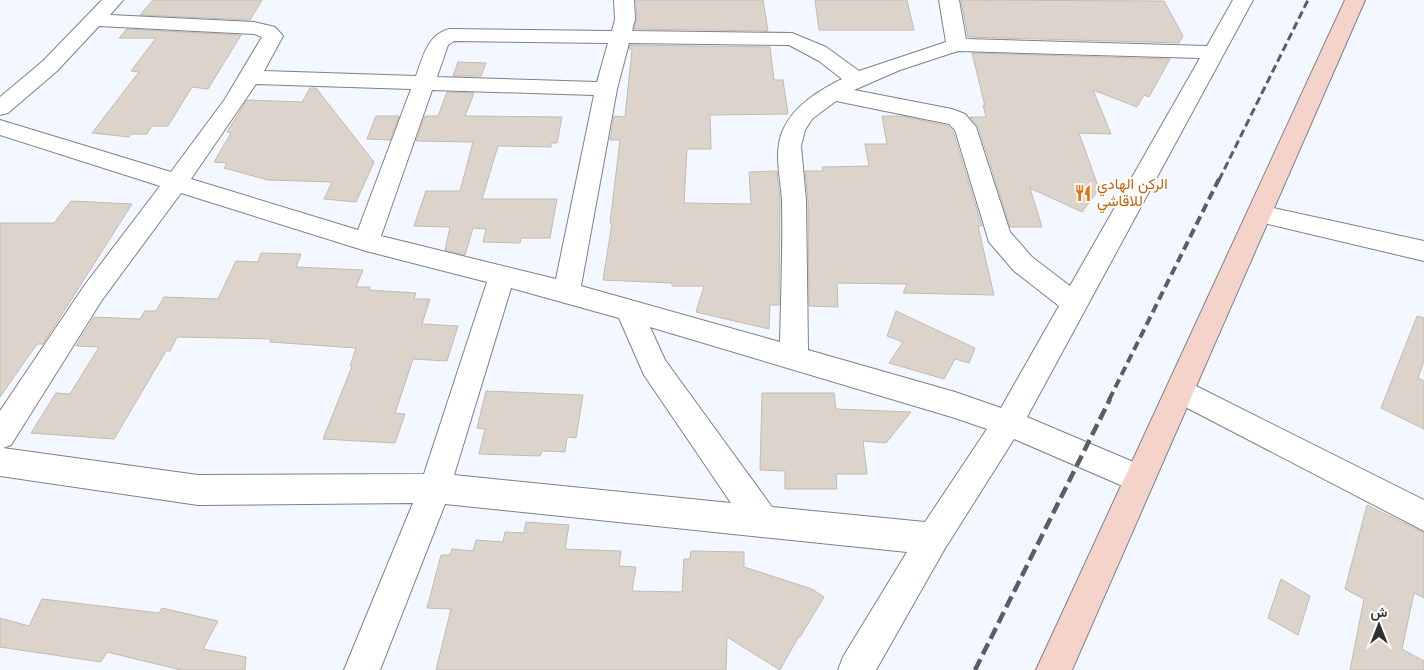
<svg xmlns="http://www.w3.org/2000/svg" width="1424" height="670" viewBox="0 0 1424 670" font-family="'Fira Sans',Vazirmatn,sans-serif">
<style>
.building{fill:#dcd4cb;stroke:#c3bbb2}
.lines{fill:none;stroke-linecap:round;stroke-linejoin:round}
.street-casing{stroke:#7d818a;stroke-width:2}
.secondary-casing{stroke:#7d818a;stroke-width:2}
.street{fill:#fff;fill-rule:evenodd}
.secondary{fill:#f4d4ca;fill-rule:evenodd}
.rail-far2{stroke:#5c5e62;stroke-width:3;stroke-dasharray:8 4;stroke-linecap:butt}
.rail-far1{stroke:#5c5e62;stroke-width:4;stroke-dasharray:9 5;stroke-linecap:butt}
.rail{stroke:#5c5e62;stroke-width:4.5;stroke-dasharray:12 5.5;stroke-linecap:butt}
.labels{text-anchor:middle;stroke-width:4;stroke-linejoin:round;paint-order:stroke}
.food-label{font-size:15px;fill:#c56008;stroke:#fff;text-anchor:start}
</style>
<rect width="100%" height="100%" fill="#f3f7ff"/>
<g class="building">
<path d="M153,0H262L250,20L140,15Z"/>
<path d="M636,0H763L768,31L634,29L637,19Z"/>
<path d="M815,0H907L914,30H819Z"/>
<path d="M961,0L1164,1L1183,36L1179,43L968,37Z"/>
<path d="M127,29L241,35L208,89L192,87L168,126H152L147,134H131L129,137L92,133L139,72L131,71L156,38H119Z"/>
<path d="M630,45L770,47L774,80H783L788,114L710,115L711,149H687L684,203L751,204L749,172L777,171L780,201L779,305H770L769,329L696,312L704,286H672V283L603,280L612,223H610L620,140H610L614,116L625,117L632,50L629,49Z"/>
<path d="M972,53L1170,59L1149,97L1144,95L1137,107L1093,90L1111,134L1079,133L1099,189L1082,212L1030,188L1042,227H1010L978,126L970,117H986L983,105L985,106Z"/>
<path d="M458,62L486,63L481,76H453Z"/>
<path d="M310,88H316L374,162L356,202L324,199L332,182L268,180L224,168L227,163L214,162L231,133L227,132L247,100L302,102Z"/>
<path d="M447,92L474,93L465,116L562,117L557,143H551V147L498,146L482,199H557L550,238H521L520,243L483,242L486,229L473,228L465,255L445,250L450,227L414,226L426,191H460L473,142L416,141L425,116H438Z"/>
<path d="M376,116H399L390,140L367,139Z"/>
<path d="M882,116H903L948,126L953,131L982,226H978L994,295L903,293L907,284L837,283L838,307L809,306L808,200L805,171H823L822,167L869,166L865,144H887Z"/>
<path d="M71,201L132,204L43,344H37L0,397V223H54Z"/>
<path d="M261,253L301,254L296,267L363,270L356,287H370L369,290L416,293L414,299H430L422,324L458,326L447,361L413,359L395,413L405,414L395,443L323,439L352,366H350L356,348L270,342L271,339L177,337L170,351H166L114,439L31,433L56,393L70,394L99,347L76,346L94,317L140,319L145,311H156L164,297L218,299L236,261L258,262Z"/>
<path d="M896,311L975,348L969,363L955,359L944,379L889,363L903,342L887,336Z"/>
<path d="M1417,316L1424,318V361L1418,378L1424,381V429L1381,408Z"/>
<path d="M486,391L583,395L576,438L567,437L565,452L542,451L540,456L479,454L485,429L477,428Z"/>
<path d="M762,393H834L836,409L911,412L886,443L863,441L867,474H836L837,489H785V471L760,470Z"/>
<path d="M1367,505L1424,533V598L1414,593L1402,649L1424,661V670H1350L1364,599L1345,589Z"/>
<path d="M526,522L569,525L565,549L621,551L619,566L636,567L632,591L682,592L684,559H690L691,551L744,552V567L812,589L824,597L800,637L799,636L780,670L727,637L726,670H436L451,609L427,608L441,555H450L452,549L473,551L476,540L503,542L505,532L524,533Z"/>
<path d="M1281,579L1310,596L1298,635L1268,618Z"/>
<path d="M42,599L159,613L162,608L218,621L203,649L246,657L245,670H181L107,652L101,662L0,647V618L29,626Z"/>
</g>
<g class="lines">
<g class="street-casing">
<g id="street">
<path d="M102,0H123L110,15L254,22L275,27L283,36L264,71L416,76C423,57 427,35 449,29L612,31L615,19L614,0H634L635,19L632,31L792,33L826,47L859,71L946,42L939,0H959L966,39L1207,46L1233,0H1253L1027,417L1150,469L1155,479L1150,489L1139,493L1014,439L944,550L876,670H838L843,657L907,552L445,504L380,670H344L413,503L198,505L0,476V411L84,286L160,186L0,135V120L171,172L225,99L262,37L254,34L99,26L57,71L8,113L0,115V97L43,61ZM454,41L608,43L597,82L437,77L448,45ZM629,43L789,45L819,61L842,79C820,90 794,105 783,130C773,152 781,178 782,201C783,248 781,295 780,342L581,286L617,89ZM958,51L1200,58L1070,286L1032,257L1010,232L976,127L965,114L952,109L854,90L900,70ZM256,84L411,89L358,230L191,179ZM432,90L594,95L556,279L381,236ZM836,101L949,124L955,130L989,242L1014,271L1059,306L1001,408L955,392L808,350L806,200L801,146L805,130L812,119ZM181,193L366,251L487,282L424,474L198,475L3,448L11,445L102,300ZM511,288L619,318L644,375L731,503L454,475ZM650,327L955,418L987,429L925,522L772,507L665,360Z"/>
<path d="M1260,205L1424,241V261L1251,220L1248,214L1251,208Z"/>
<path d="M1180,378L1424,500V531L1170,399L1166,390L1170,381Z"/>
</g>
</g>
<g class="secondary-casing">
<path id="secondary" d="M1345,0H1365L1072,670H1036Z"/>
</g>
<use href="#street" class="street"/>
<use href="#secondary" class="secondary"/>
<path class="rail-far2" d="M1219,180L1308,0"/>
<path class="rail-far1" d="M1109,400L1219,179"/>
<path class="rail" d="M975,670L1110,399"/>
</g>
<defs>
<g id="restaurant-bare" transform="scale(1.35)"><path d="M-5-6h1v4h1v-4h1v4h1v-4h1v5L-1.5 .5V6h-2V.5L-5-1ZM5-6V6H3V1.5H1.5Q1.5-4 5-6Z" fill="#e8710a" stroke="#fff" stroke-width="2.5" paint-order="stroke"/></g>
</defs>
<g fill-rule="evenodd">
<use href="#restaurant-bare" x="1083" y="193"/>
</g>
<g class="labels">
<g class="food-label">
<text x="1097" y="189">الركن الهادي<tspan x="1097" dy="17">للاقاشي</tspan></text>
</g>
</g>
<g transform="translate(1379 625)" stroke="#ffffff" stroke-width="4" paint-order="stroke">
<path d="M0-4L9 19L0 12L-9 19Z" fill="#2e3033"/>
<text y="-8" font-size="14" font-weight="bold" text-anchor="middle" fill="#2e3033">ش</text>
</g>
</svg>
